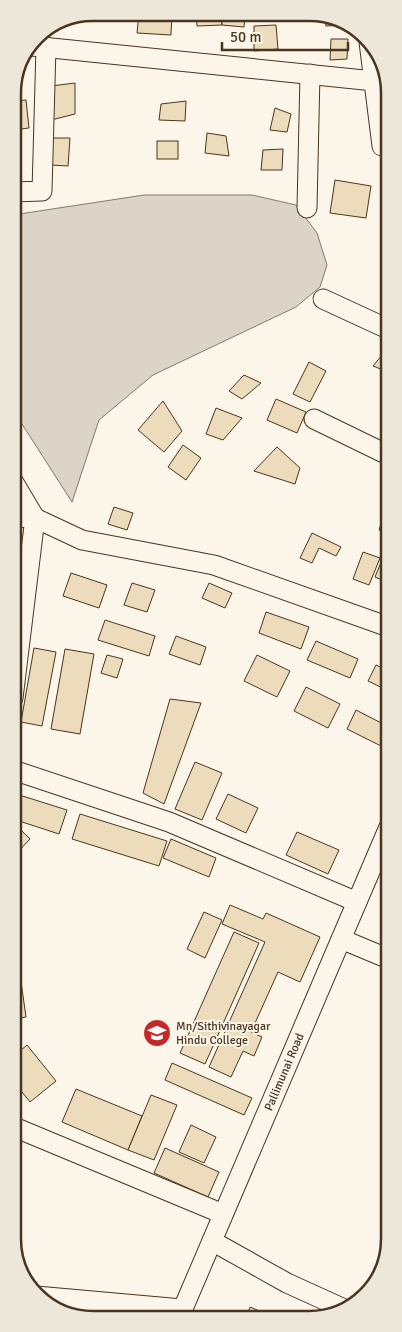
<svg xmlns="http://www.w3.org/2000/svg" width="402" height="1332" viewBox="0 0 402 1332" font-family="Signika,sans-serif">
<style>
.water{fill:#dcd4c6;stroke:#887966}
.building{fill:#ecdcbc;stroke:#4a3520}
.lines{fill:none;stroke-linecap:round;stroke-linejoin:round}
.minor-casing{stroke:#4a3520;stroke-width:21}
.minor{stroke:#fbf6e9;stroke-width:19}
.labels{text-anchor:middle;stroke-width:4;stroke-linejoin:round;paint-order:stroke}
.poi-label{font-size:12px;fill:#4a3520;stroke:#fbf6e9;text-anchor:start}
.street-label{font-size:12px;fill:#4a3520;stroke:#fbf6e9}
.rim{fill:none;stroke:#4a3520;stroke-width:2.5}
</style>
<rect width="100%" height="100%" fill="#fbf6e9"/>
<path class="water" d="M144,195H252L296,205L317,233L327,265L320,287L296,307L153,375L99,420L72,502L13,410V215Z"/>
<g class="building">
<path d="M139,13H172L171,35L137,33Z"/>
<path d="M196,13H221L222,25L197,26Z"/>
<path d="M222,13L245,14L244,27L222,25Z"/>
<path d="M324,14H325L344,25L326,26Z"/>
<path d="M276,25L278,49L254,51V26Z"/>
<path d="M331,39H348L347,59L330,60Z"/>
<path d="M75,83V114L51,120V86Z"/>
<path d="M26,100L29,128L13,130V101Z"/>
<path d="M186,101L185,121L159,120L161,104Z"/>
<path d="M275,108L291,114L287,132L270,130Z"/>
<path d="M207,133L226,136L229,156L205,153Z"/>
<path d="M47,138H70L68,166L51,165Z"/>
<rect x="157" y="141" width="21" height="18"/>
<path d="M283,149L282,170H261L263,150Z"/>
<path d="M335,180L371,186L366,218L330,213Z"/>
<path d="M388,348V372L373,366Z"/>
<path d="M309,362L326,371L310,402L293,394Z"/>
<path d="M244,375L261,383L242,399L229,391Z"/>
<path d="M276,399L306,412L297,433L267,420Z"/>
<path d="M163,401L182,431L164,452L138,430Z"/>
<path d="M216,408L242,418L223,440L206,434Z"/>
<path d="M183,445L201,458L186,480L168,467Z"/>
<path d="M277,447L300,468L295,484L254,471Z"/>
<path d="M114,507L133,513L127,530L108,524Z"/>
<path d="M385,511L389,512V532L379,530Z"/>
<path d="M312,533L341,547L336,556L319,548L312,563L300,558Z"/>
<path d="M13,548H19L18,563L13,564Z"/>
<path d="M363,552L380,558L369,585L353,579Z"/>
<path d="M382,560L389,563V583L375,577Z"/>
<path d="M71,573L107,585L99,608L63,596Z"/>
<path d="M132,583L155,590L147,612L124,605Z"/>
<path d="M209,583L232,593L225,608L202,598Z"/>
<path d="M266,612L309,627L301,649L259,633Z"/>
<path d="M105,620L155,636L149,656L98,640Z"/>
<path d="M176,636L206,647L200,665L169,654Z"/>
<path d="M316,641L358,659L350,678L307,660Z"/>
<path d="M34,648L56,652L42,726L21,722Z"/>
<path d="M65,649L94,654L80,734L51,729Z"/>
<path d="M107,655L123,659L117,678L101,673Z"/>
<path d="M257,655L290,671L277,697L244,681Z"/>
<path d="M376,665L389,671V691L368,681Z"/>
<path d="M306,687L340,704L328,728L294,711Z"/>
<path d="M170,699L201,703L164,804L143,793Z"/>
<path d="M356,710L389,727L381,746L347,729Z"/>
<path d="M195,762L222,773L202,820L175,809Z"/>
<path d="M13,793L67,810L59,834L13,819Z"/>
<path d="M228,794L258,808L246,833L216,819Z"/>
<path d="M80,814L167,841L159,866L72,839Z"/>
<path d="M14,823L30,839L14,856Z"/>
<path d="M297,832L339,850L328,874L286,855Z"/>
<path d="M171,839L216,858L209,877L163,858Z"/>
<path d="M230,905L263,919L266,913L320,937L300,982L278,972L251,1032L262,1037L254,1056L243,1051L231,1077L209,1067L265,942L222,924Z"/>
<path d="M204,912L222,920L205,958L187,949Z"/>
<path d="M14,932L26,1017L14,1019Z"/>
<path d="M234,932L259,943L205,1064L180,1053Z"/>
<path d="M27,1045L56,1081L30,1102L14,1082V1056Z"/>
<path d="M172,1063L252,1098L244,1115L165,1080Z"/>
<path d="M76,1089L142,1116L128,1150L62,1122Z"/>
<path d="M151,1095L177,1105L154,1160L128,1150Z"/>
<path d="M191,1125L216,1137L204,1163L179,1152Z"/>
<path d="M165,1148L219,1172L208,1197L154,1173Z"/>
<path d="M250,1307L277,1318H246Z"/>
</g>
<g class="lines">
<g class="minor-casing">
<g id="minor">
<path d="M369,42L382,146L388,147"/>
<path d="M32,46L374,81"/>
<path d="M13,192L42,191L46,47"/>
<path d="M307,208L310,74"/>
<path d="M323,299L388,329"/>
<path d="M314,419L388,455"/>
<path d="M13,481L35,518L13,698"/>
<path d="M13,517L35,518L82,540L214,565L389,627"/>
<path d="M13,770L169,822L357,902"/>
<path d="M341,939L389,959"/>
<path d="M14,1127L223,1214"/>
<path d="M212,1241L287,1283L342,1308"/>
<path d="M36,1296L182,1309"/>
<path d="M179,1318L389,827"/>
</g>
</g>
<use href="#minor" class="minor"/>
</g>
<defs>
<g id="school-disc" transform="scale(1.4375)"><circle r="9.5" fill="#c62828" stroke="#fbf6e9"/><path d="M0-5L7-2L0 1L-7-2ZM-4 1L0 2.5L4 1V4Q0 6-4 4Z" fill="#fff"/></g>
</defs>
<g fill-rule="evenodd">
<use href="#school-disc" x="157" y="1033"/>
</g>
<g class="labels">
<g class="poi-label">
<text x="176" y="1030">Mn/Sithivinayagar<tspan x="176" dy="14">Hindu College</tspan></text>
</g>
<g class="street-label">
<text transform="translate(284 1072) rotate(-67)" y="4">Pallimunai Road</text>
</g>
</g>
<path d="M0 0H402V1332H0ZM93 21H309A72 72 0 0 1 381 93V1239A72 72 0 0 1 309 1311H93A72 72 0 0 1 21 1239V93A72 72 0 0 1 93 21Z" fill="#ede7d9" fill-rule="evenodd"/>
<path class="rim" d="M93 21H309A72 72 0 0 1 381 93V1239A72 72 0 0 1 309 1311H93A72 72 0 0 1 21 1239V93A72 72 0 0 1 93 21Z"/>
<path d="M222 42v8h126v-8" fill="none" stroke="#4a3520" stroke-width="2.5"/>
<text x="230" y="42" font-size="15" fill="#4a3520" stroke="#fbf6e9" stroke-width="4" paint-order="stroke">50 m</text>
</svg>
